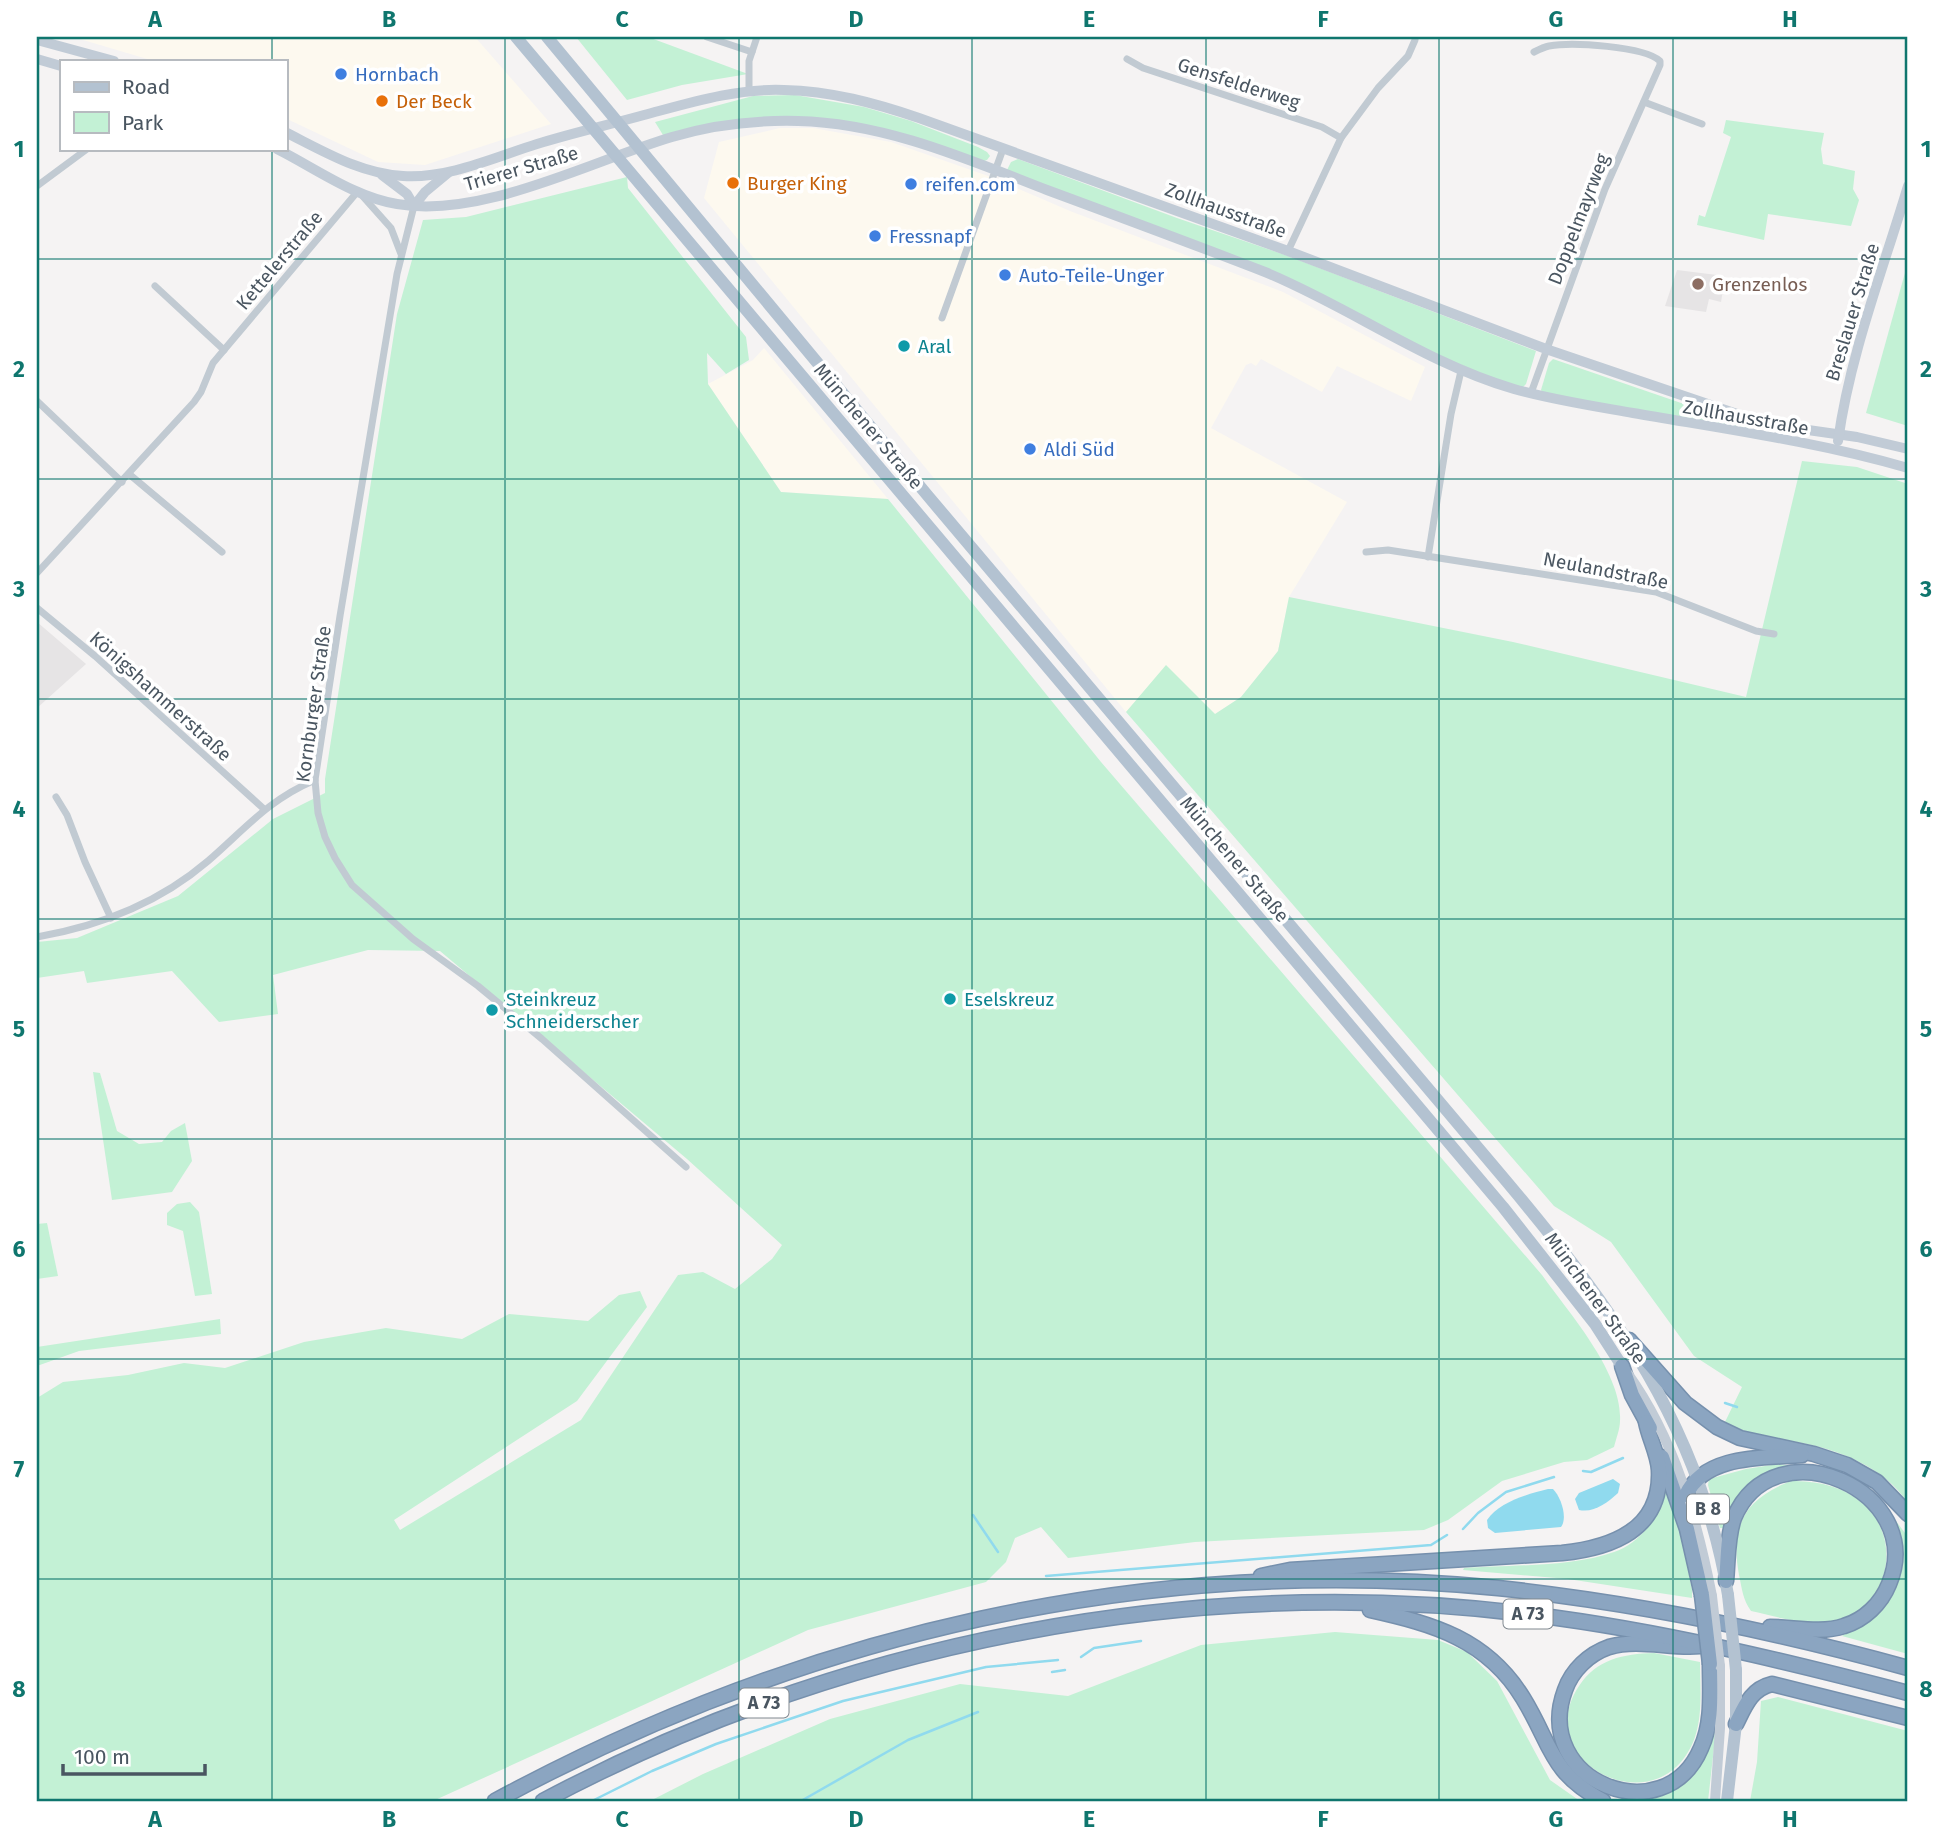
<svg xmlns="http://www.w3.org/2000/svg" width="1945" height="1838" viewBox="0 0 1945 1838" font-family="'Fira Sans',sans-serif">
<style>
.commercial{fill:#fdf9ef}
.education{fill:#e6e4e5}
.green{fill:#c3f1d5}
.water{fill:#90daee}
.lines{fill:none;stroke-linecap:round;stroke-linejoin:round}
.stream{stroke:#90daee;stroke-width:2.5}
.motorway-casing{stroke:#7690ad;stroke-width:17}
.minor{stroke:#c1cad2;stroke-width:7}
.secondary{stroke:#c1cbd6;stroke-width:10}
.primary{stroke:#b3c2d1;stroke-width:12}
.motorway{stroke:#8ba5c1;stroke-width:14}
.motorway-bridge-casing{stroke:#7690ad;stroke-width:17;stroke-linecap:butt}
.secondary-bridge{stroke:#c1cbd6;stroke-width:10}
.primary-bridge{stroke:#b3c2d1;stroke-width:12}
.motorway-bridge{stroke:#8ba5c1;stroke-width:14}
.grid{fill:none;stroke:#0f766e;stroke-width:2;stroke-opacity:0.55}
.shop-dot{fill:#3f7fe0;stroke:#fff;stroke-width:2.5}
.food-dot{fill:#e8710a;stroke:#fff;stroke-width:2.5}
.education-dot{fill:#8d6e63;stroke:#fff;stroke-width:2.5}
.culture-dot{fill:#0f9aa8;stroke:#fff;stroke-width:2.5}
.labels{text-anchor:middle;stroke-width:7;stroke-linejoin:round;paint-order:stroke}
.shield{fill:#fff;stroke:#808990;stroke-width:2}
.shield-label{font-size:18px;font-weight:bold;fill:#4a5661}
.shop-label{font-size:19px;fill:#366cbe;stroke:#fff;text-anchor:start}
.street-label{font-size:19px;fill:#4a5661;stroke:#fff}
.food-label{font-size:19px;fill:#c56008;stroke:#fff;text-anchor:start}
.education-label{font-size:19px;fill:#785e54;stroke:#fff;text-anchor:start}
.culture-label{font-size:19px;fill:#0d838f;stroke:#fff;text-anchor:start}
.neatline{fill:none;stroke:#0f766e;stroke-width:2.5}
.grid-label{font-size:23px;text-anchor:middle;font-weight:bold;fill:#0f766e}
</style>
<rect width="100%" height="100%" fill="#f5f3f3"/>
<g class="commercial">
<path d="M73,37H475L551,124L425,165L378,162L285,118V61H154Z"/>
<path d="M780,128H813L891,142L991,177L1070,211L1283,292L1425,367L1411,401L1337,366L1322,392L1261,359L1256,366L1251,363L1246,365L1211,428L1347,502L1289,597L1278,651L1241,697L1215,714L1166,666L1126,712L704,198L719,142Z"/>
<path d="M764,348L888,499L781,492L708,384L753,360Z"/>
</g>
<g class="education">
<path d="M1677,270L1725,276L1721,302L1709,299L1706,312L1665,306Z"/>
<path d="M37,622L86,664L37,708Z"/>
</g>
<g class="green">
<path d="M576,37H648L748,74L682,85L627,100Z"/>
<path d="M795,95L864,107L911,121L978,147L987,152L990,156L987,160L981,162L816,119L663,135L655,122L753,96Z"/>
<path d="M1726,120L1824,133L1821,149L1823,164L1855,171L1853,189L1859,200L1851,226L1768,214L1764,240L1697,225L1699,215L1705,217L1731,137L1723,133Z"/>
<path d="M1018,159L1177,218L1288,256L1536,351L1526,384L1521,389L1496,383L1312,293L1007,170L1011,162Z"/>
<path d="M627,177L628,188L746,337L749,360L726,374L707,353L708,384L781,492L888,499L1101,762L1542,1275C1569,1313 1623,1373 1620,1421C1620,1429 1616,1439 1614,1447L1587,1460L1564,1462L1502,1481L1448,1520L1424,1530L1195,1542L1068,1558L1041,1527L1015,1538L1006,1562L986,1582L808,1630L433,1801H37V1398L63,1382L128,1375L184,1363L225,1368L304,1342L386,1328L462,1339L509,1314L588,1321L619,1295L640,1291L647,1307L577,1401L394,1520L400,1530L581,1420L678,1275L703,1272L735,1289L772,1259L782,1245L687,1159L440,951L368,950L273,975L278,1014L219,1022L172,971L87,983L84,971L37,978V942L77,938L178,896L273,819L325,793V779L397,314L423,220L466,217Z"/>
<path d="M1908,262V426L1866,413Z"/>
<path d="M1553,359L1751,427L1752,430L1544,395L1541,390L1549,363Z"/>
<path d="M1802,461L1857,467L1908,484V1503C1884,1467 1838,1449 1797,1442C1772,1438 1748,1435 1725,1422L1742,1387L1694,1356L1611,1242L1554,1206L1126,712L1166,665L1215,714L1241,697L1278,651L1289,597L1513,642L1746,697Z"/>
<path d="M93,1072L100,1073L117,1131L139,1144L162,1142L171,1131L185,1123L192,1161L172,1192L112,1200Z"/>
<path d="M190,1202L199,1212L212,1294L195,1296L183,1231L167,1225V1213L177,1204Z"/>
<path d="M47,1223L58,1276L37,1279V1224Z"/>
<path d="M220,1319L221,1334L79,1351L37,1366V1347Z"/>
<path d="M1778,1464L1794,1466C1762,1475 1734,1495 1723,1528H1720L1708,1485L1709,1479L1746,1469Z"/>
<path d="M1791,1481C1816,1481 1840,1485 1861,1502C1902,1535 1892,1602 1841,1619C1813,1629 1779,1617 1751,1611C1743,1600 1742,1589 1739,1575C1730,1526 1744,1499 1791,1481Z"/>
<path d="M1664,1487C1679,1505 1686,1564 1692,1589V1598L1568,1579L1463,1570L1464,1568C1509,1565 1573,1567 1614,1552C1627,1548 1639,1538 1648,1527C1657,1515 1660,1501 1664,1487Z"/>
<path d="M1884,1505L1908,1537V1654L1842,1636C1850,1630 1861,1628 1870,1621C1897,1601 1908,1566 1899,1534C1896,1524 1888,1515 1884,1505Z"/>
<path d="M1335,1632L1438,1640L1467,1652L1497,1681L1550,1780L1580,1801H650L703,1774L830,1719L960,1684L1068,1696L1201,1645Z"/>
<path d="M1654,1653L1700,1662C1700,1686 1703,1713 1695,1737C1662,1830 1527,1764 1579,1686C1597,1659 1623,1654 1654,1653Z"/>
<path d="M1778,1697L1908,1731V1801H1750L1757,1762L1761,1701Z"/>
<path d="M1713,1730H1716L1708,1801H1630L1664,1791Z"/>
</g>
<g class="water">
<path d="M1613,1479L1620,1484L1618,1493C1607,1503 1594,1513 1579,1510L1575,1499L1579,1493Z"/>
<path d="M1548,1489H1553C1561,1497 1568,1518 1561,1527L1495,1533L1488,1528L1487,1520C1499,1502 1528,1494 1548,1489Z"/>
</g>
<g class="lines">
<g class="stream">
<path d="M1725,1403L1737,1407"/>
<path d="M1583,1471L1591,1472L1623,1458"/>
<path d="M973,1515L998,1552"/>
<path d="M1463,1529L1478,1513L1506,1492L1554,1477"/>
<path d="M1046,1576L1431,1545L1447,1535"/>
<path d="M1081,1657L1094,1648L1141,1641"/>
<path d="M1052,1672L1065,1670"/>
<path d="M592,1801L652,1771L716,1744L843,1701L986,1667L1058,1660"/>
<path d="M801,1801L908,1740L978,1712"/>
</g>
<g class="motorway-casing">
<g id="motorway">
<path d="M1629,1340L1685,1403L1717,1427L1740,1438L1814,1454L1847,1465L1877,1482L1908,1514"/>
<path d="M1622,1366L1632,1395L1650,1428"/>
<path d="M1662,1457L1687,1529L1702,1595"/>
<path d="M1686,1495C1705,1454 1765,1458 1802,1455"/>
<path d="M1261,1576L1290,1570L1562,1553C1611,1548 1662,1530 1659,1470C1658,1454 1649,1438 1646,1422"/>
<path d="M1726,1581C1728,1561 1727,1537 1734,1518C1774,1423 1928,1491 1889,1584C1881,1604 1864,1620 1844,1626C1820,1634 1794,1627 1770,1627"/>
<path d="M1370,1610C1433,1624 1487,1639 1523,1698C1552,1745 1549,1772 1603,1801"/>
<path d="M1700,1646C1670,1649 1639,1638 1609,1647C1589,1654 1572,1670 1565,1690C1531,1782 1665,1834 1701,1748C1713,1722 1710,1692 1710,1664"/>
<path d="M1736,1724C1745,1706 1751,1689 1772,1684L1908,1718"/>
<path d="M495,1801C803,1634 1148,1553 1498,1588C1638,1603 1774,1631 1908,1668"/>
<path d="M543,1801C843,1641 1197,1572 1535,1615C1662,1631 1785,1661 1908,1693"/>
</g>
</g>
<g class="minor">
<path d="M707,37L752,52"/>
<path d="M1127,59L1143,68L1322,127L1341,138"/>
<path d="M749,92V61L757,37"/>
<path d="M1644,102L1702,124"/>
<path d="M37,186L87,149"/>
<path d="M414,206L397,274L340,616L315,780L318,813L325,837L335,858L352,885L413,939L478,986L542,1039L686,1167"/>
<path d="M1288,251L1341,138L1378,88L1408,56L1415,40"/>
<path d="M155,286L224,350"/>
<path d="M942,318L1003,149"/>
<path d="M1531,393L1605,189L1660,65V61C1644,46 1572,42 1549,46C1544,47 1538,50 1534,52"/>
<path d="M37,401L122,482"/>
<path d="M129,474L222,552"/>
<path d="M1366,552L1388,550L1656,592L1756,631L1774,634"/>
<path d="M1428,557L1451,414L1461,371"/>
<path d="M37,573L194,402L201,392L213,363L358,191L391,228L401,254"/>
<path d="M37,608L95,656L264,809"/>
<path d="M56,797L67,815L85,862L111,918"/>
<path d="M37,937C100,926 159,903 208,861C245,829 268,800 315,780"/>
</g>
<g class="secondary">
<path d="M37,40L114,61"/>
<path d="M37,59L61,66"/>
<path d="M285,132C323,151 361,174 403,176C448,179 495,157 537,144C572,133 608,125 644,115C689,103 737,88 784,90C831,91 875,103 919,118L1288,251L1546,349L1737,414L1787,427L1857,437L1908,449"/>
<path d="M277,149C315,168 354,197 397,204C482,219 591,161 672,137C712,125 757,120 798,121C885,123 967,159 1047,190C1120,217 1193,244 1265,272C1350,307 1425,363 1514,389C1553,400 1593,406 1633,413C1725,429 1819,442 1908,468"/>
<path d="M382,175L407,194L414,206"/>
<path d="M414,206L425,192L448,173"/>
<path d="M1838,441C1850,354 1883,270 1908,186"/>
<path d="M1628,1374C1674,1438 1697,1519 1712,1596"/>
<path d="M1715,1801L1720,1728V1666"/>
</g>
<g class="primary">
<path d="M516,37L1503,1207L1595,1324L1622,1366"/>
<path d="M547,37L928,496L1507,1182C1614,1310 1700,1426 1728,1595"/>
<path d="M1727,1801L1736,1724V1670"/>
</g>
<use href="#motorway" class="motorway"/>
<g class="motorway-bridge-casing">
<path id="motorway-bridge" d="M1702,1595L1710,1664"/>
</g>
<path class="secondary-bridge" d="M1712,1596L1720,1666"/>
<path class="primary-bridge" d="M1728,1595L1736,1670"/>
<use href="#motorway-bridge" class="motorway-bridge"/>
</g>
<path class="grid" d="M272,37V61M505,37V1801M739,37V1801M972,37V1801M1206,37V1801M1439,37V1801M1673,37V1801M272,149V1801M37,259H1908M37,479H1908M37,699H1908M37,919H1908M37,1139H1908M37,1359H1908M37,1579H1908"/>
<g class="shop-dot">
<circle cx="341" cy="74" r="7"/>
<circle cx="911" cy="184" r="7"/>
<circle cx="875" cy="236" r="7"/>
<circle cx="1005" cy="275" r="7"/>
<circle cx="1030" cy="449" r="7"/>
</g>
<g class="food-dot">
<circle cx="382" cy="101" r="7"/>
<circle cx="733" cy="183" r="7"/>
</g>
<circle class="education-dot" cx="1698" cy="284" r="7"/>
<g class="culture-dot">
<circle cx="904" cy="346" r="7"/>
<circle cx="950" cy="999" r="7"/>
<circle cx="492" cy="1010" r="7"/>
</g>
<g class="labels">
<g class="shield">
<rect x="1687" y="1494.5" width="42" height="29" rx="5"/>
<rect x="1503.5" y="1599.5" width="49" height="29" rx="5"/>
<rect x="739.5" y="1688.5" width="49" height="29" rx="5"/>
</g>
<g class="shield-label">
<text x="1708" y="1515">B 8</text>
<text x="1528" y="1620">A 73</text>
<text x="764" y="1709">A 73</text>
</g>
<g class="shop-label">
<text x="355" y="81">Hornbach</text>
<text x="925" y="191">reifen.com</text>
<text x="889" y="243">Fressnapf</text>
<text x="1019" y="282">Auto-Teile-Unger</text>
<text x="1044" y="456">Aldi Süd</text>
</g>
<g class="street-label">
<text transform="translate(1239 83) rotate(18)" y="7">Gensfelderweg</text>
<text transform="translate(521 168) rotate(-16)" y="7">Trierer Straße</text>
<text transform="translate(1226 210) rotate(20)" y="7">Zollhausstraße</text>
<text transform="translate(1578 219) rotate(-69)" y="7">Doppelmayrweg</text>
<text transform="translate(279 260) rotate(-50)" y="7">Kettelerstraße</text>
<text transform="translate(1852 312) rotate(-73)" y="7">Breslauer Straße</text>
<text transform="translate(1746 417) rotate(10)" y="7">Zollhausstraße</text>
<text transform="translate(869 426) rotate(50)" y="7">Münchener Straße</text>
<text transform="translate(1606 570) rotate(11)" y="7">Neulandstraße</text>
<text transform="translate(161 696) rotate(42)" y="7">Königshammerstraße</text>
<text transform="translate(313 704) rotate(-82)" y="7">Kornburger Straße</text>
<text transform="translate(1235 859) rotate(50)" y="7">Münchener Straße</text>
<text transform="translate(1596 1298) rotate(54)" y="7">Münchener Straße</text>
</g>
<g class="food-label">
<text x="396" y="108">Der Beck</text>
<text x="747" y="190">Burger King</text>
</g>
<g class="education-label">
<text x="1712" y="291">Grenzenlos</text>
</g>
<g class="culture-label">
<text x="918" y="353">Aral</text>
<text x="506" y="1006">Steinkreuz<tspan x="506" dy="22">Schneiderscher</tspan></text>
<text x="964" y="1006">Eselskreuz</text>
</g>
</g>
<rect width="1945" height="1838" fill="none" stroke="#ffffff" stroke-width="77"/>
<rect x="60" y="60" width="228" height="91" fill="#ffffff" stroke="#b7bbc0" stroke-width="2"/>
<rect x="74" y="82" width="35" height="10" fill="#b3c2d1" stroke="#b7bbc0" stroke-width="2"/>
<text x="122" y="94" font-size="21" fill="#4a5661">Road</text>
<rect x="74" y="112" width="35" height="21" fill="#c3f1d5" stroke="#b7bbc0" stroke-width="2"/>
<text x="122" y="130" font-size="21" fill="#4a5661">Park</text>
<path d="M63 1764v10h142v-10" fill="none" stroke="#4a5661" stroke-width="3.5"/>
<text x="74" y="1764" font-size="21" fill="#4a5661" stroke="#ffffff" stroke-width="5" paint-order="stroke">100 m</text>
<rect x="38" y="38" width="1868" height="1762" class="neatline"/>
<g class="grid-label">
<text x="155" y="27">A</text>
<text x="389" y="27">B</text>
<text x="622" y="27">C</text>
<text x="856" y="27">D</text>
<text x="1089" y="27">E</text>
<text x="1323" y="27">F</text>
<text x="1556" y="27">G</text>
<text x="1790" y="27">H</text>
<text x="19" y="157">1</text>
<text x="1926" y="157">1</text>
<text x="19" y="377">2</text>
<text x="1926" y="377">2</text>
<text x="19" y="597">3</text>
<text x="1926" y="597">3</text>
<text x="19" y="817">4</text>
<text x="1926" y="817">4</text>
<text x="19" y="1037">5</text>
<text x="1926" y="1037">5</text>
<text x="19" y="1257">6</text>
<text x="1926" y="1257">6</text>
<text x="19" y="1477">7</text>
<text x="1926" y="1477">7</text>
<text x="19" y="1697">8</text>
<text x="1926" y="1697">8</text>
<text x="155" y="1827">A</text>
<text x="389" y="1827">B</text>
<text x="622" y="1827">C</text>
<text x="856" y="1827">D</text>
<text x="1089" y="1827">E</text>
<text x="1323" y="1827">F</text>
<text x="1556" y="1827">G</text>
<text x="1790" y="1827">H</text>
</g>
</svg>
